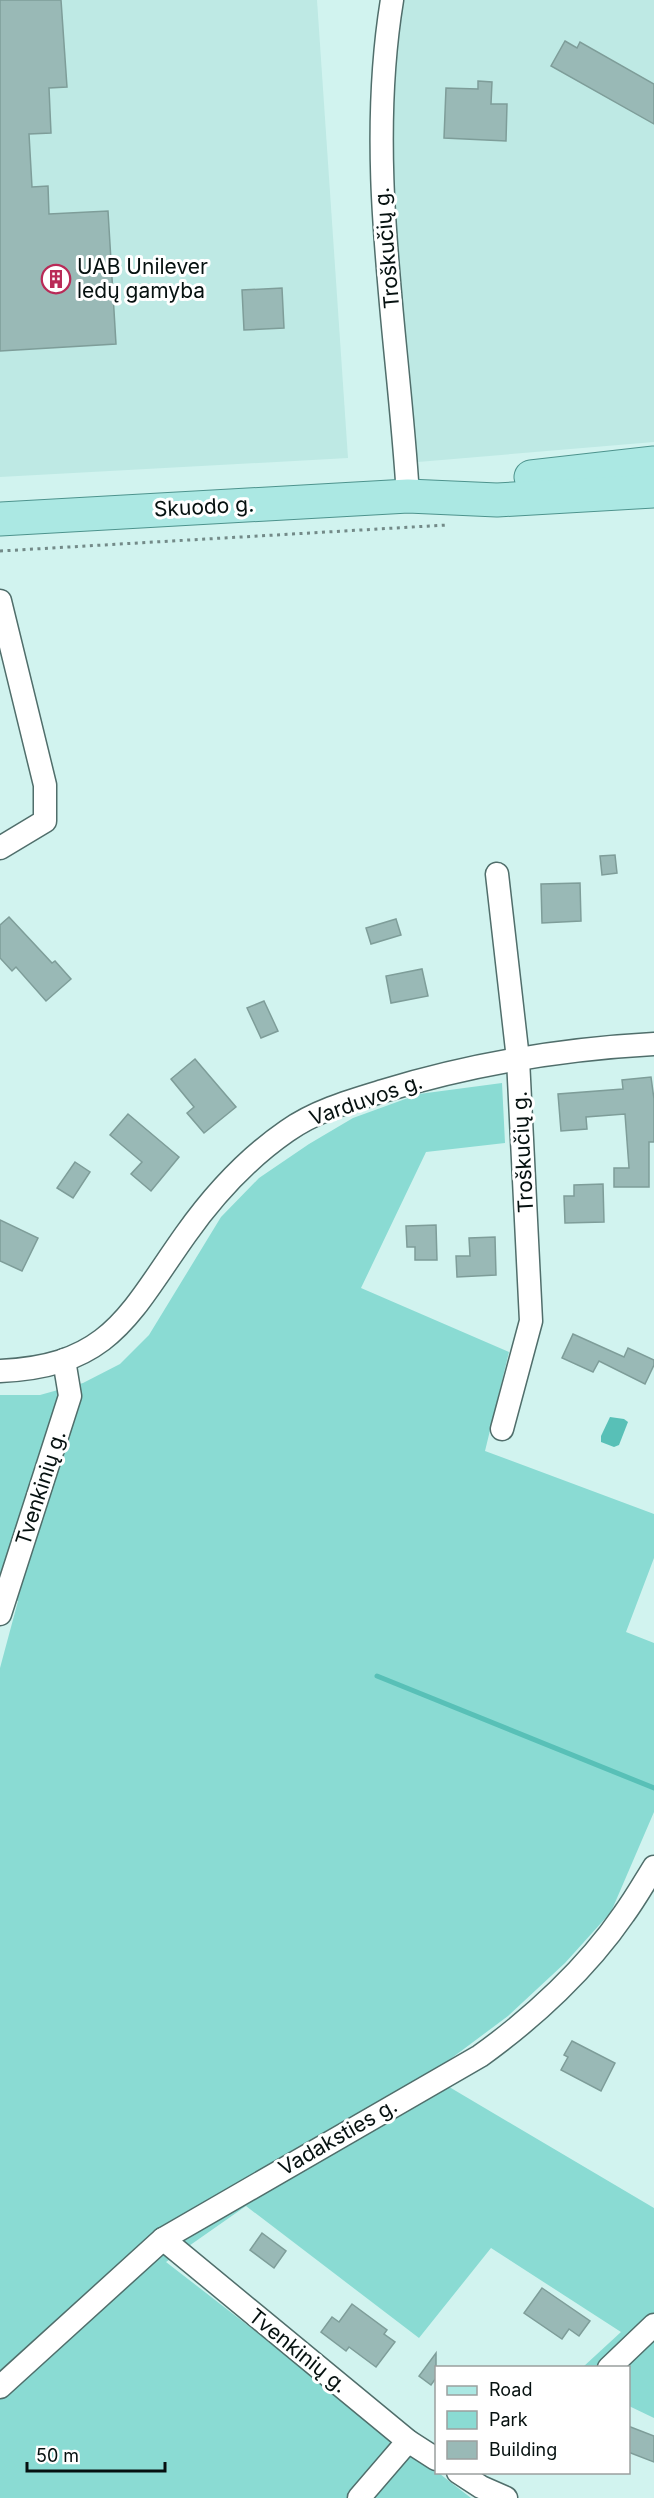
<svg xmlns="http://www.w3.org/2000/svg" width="654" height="2498" viewBox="0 0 654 2498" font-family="Inter,sans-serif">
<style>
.built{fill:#bee9e4}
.green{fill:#8adbd3}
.water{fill:#58c0b7}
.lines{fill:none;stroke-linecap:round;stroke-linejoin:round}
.stream{stroke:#58c0b7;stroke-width:5}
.building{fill:#99b9b6;stroke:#7e9d99;stroke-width:1.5}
.minor-casing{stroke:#506e6b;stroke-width:25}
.primary-casing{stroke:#4d938d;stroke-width:35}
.path{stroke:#738a88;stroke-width:3;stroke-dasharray:3 4.5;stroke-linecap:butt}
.minor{stroke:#fff;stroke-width:22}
.primary{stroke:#abe8e3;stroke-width:33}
.labels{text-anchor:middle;stroke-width:6;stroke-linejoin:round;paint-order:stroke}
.street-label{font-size:21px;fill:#061110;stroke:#fff}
.poi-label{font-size:21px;fill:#061110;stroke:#fff;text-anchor:start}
</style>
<rect width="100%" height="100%" fill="#d1f3ef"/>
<g class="built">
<path d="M0,0H317L348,458L0,477Z"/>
<path d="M392,0H654V442L406,463L382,191Z"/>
</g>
<path class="green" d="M502,1083L505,1143L426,1152L361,1288L509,1352L485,1451L654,1514V1558L626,1632L654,1643V1812L611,1912L565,1963L508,2016L429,2075L654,2208V2418L629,2406L628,2368L583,2367L621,2332L491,2248L419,2338L246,2206L166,2262L471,2498H0V1668L18,1601L0,1595V1395H40L83,1383L120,1364L149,1335L221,1217L259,1178L309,1144L353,1118L419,1094Z"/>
<path class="water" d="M610,1417L624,1419L628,1422L619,1445L614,1447L601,1442V1436Z"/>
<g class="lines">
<path class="stream" d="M377,1676L654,1788"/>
</g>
<g class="building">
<path d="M0,0H61L67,87L49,88L51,133L29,134L32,187L48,186L49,214L108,211L116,344L0,351Z"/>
<path d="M565,41L577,48L580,42L654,84V124L551,66Z"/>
<path d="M478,81L492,82L491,104H507L506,141L444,138L446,88L478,89Z"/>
<path d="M282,288L284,328L244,330L242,290Z"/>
<path d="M615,855L617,873L602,875L600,856Z"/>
<path d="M580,883L581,921L542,923L541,884Z"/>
<path d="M9,917L52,963L55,961L71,979L46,1001L16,967L12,971L0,958V925Z"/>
<path d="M396,919L401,935L371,944L366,928Z"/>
<path d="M422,969L428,996L391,1003L386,976Z"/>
<path d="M264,1001L278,1031L261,1038L247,1008Z"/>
<path d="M195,1059L236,1107L204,1133L187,1113L194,1107L171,1079Z"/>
<path d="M651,1077L654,1099V1142H649V1187H614V1168H629L625,1114L586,1117L587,1129L561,1131L558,1094L623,1089L622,1080Z"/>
<path d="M128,1114L179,1157L151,1191L131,1174L142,1162L110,1135Z"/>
<path d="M75,1162L90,1172L73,1198L57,1188Z"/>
<path d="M603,1184L604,1222L565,1223L564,1196H574V1185Z"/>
<path d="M0,1220L38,1238L22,1271L0,1261Z"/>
<path d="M436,1225L437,1260H415V1247H407L406,1226Z"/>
<path d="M495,1237L496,1275L457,1277L456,1256H470L469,1238Z"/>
<path d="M573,1334L624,1357L628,1348L654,1360V1365L645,1384L599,1361L593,1372L562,1358Z"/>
<path d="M572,2041L615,2063L601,2091L561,2070L568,2057L564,2055Z"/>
<path d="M262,2233L286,2251L274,2268L250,2250Z"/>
<path d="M542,2288L590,2321L579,2336L569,2329L562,2339L524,2313Z"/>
<path d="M352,2304L387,2330L384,2334L395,2342L376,2367L349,2347L346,2351L321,2332L332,2317L339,2322Z"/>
<path d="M436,2353V2378L431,2385L419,2376Z"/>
<path d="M628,2426L654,2436V2462L628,2452Z"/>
</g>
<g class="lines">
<g class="minor-casing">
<g id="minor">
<path d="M392,0C365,165 398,331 408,496"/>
<path d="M0,601L45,785V821L0,848"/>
<path d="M497,874L518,1059L531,1321L502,1429"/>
<path d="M0,1371C111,1366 129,1314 186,1234C213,1196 248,1158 287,1131C315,1111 350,1101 383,1091C471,1064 562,1049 654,1044"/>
<path d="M0,1614L70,1396L64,1360"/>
<path d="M163,2239L408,2441L436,2459"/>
<path d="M609,2368L654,2325"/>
<path d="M0,2387L163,2239L480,2056C533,2018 587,1968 624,1914C635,1899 644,1883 654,1867"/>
<path d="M458,2472L481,2487L506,2498"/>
<path d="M359,2498L408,2441"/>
</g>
</g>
<g class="primary-casing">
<g id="primary">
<path d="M531,477L654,463"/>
<path d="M0,519L408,496L497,500L654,491"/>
</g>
</g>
<path class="path" d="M0,551L447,525"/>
<use href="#minor" class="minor"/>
<use href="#primary" class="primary"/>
</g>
<defs>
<g id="building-ring" transform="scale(1.5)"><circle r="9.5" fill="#fff" stroke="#b92a57" stroke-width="1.5"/><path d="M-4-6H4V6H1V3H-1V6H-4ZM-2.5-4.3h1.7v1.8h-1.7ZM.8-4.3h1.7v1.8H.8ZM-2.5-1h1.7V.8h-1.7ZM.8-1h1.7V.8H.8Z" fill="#b92a57"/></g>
</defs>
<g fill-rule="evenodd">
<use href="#building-ring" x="56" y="279"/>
</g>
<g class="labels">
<g class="street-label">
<text transform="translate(387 248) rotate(-95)" y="7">Troškučių g.</text>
<text transform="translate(204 507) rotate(-3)" y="7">Skuodo g.</text>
<text transform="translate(366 1100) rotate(-19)" y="7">Varduvos g.</text>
<text transform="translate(523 1152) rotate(-93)" y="7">Troškučių g.</text>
<text transform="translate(41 1488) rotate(-72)" y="7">Tvenkinių g.</text>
<text transform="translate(338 2137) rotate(-30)" y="7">Vadaksties g.</text>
<text transform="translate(298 2351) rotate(39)" y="7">Tvenkinių g.</text>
</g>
<g class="poi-label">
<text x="77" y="274">UAB Unilever<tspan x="77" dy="24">ledų gamyba</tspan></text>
</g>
</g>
<rect x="435" y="2366" width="195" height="108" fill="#ffffff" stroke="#9ba09f" stroke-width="1.5"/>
<rect x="447" y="2386" width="30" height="9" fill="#abe8e3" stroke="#9ba09f" stroke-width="1.5"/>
<text x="489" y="2396" font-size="18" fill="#061110">Road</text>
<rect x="447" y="2411" width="30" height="18" fill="#8adbd3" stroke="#9ba09f" stroke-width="1.5"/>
<text x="489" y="2426" font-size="18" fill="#061110">Park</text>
<rect x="447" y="2441" width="30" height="18" fill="#99b9b6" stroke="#9ba09f" stroke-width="1.5"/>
<text x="489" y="2456" font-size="18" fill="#061110">Building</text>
<path d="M27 2462v9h138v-9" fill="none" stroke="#061110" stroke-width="3"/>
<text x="36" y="2462" font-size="18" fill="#061110" stroke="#ffffff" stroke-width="4.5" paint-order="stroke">50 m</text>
</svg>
